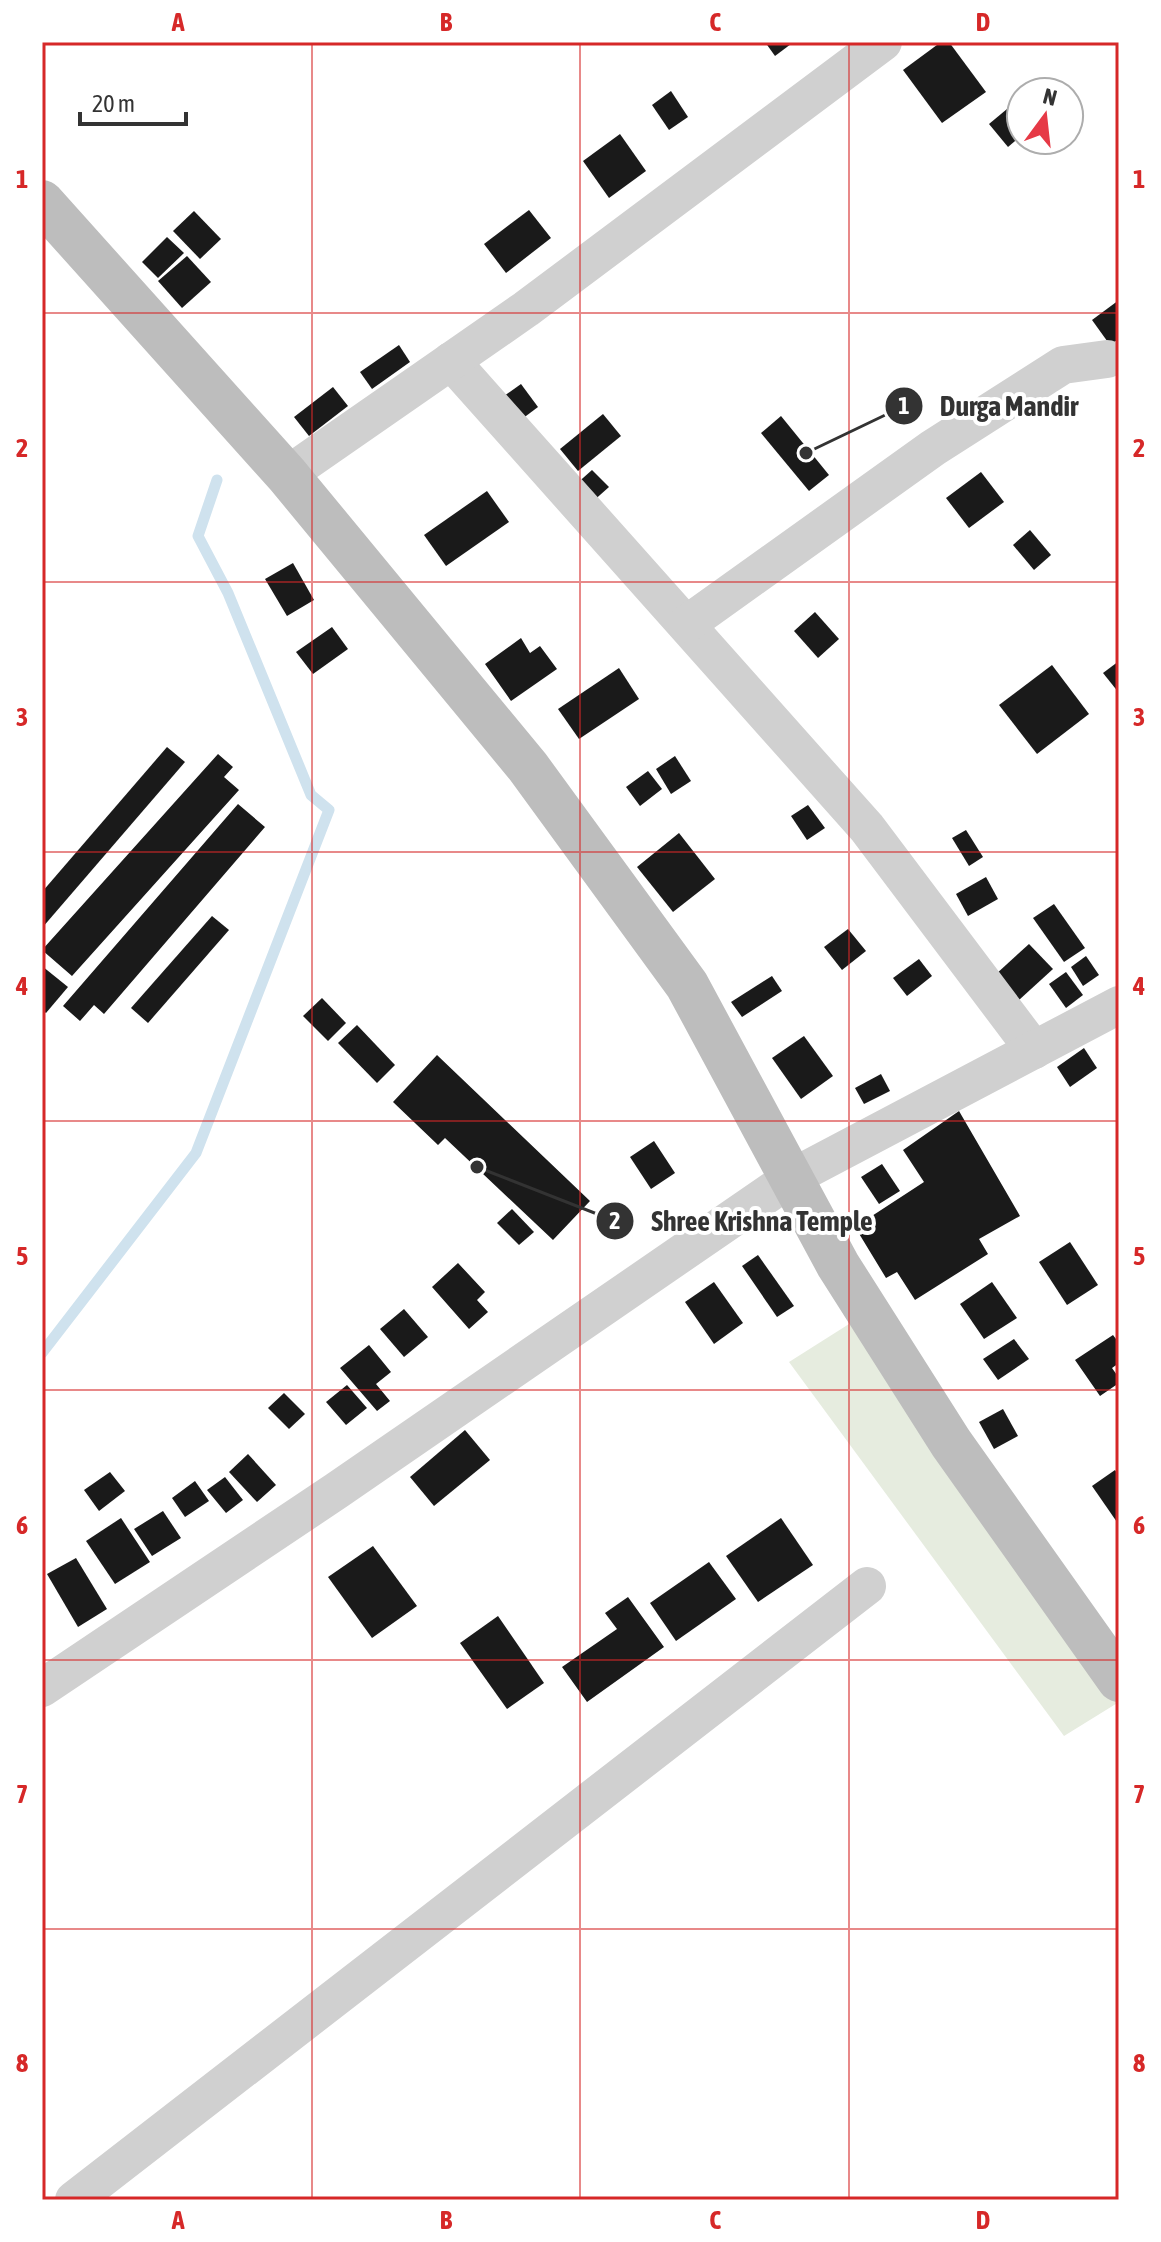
<svg xmlns="http://www.w3.org/2000/svg" width="1161" height="2242" viewBox="0 0 1161 2242" font-family="'Asap Condensed',sans-serif">
<style>
.grass{fill:#e6ecdf}
.lines{fill:none;stroke-linecap:round;stroke-linejoin:round}
.stream{stroke:#cfe2ee;stroke-width:11}
.building{fill:#1a1a1a}
.street{stroke:#d0d0d0;stroke-width:38}
.secondary{stroke:#bdbdbd;stroke-width:44}
.grid{fill:none;stroke:#d62828;stroke-width:2;stroke-opacity:0.55}
.leader{fill:none;stroke:#333;stroke-width:3}
.callout-dot{fill:#333;stroke:#fff;stroke-width:3}
.mark-label{font-size:24px;text-anchor:middle;font-weight:bold;fill:#fff}
.callout-label{font-size:28px;text-anchor:middle;font-weight:bold;fill:#333;stroke:#fff;stroke-width:8;stroke-linejoin:round;paint-order:stroke}
.neatline{fill:none;stroke:#d62828;stroke-width:3}
.grid-label{font-size:26px;text-anchor:middle;font-weight:bold;fill:#d62828}
</style>
<rect width="100%" height="100%" fill="#fff"/>
<path class="grass" d="M868,1312L1119,1680V1702L1064,1736L789,1362Z"/>
<g class="lines">
<path class="stream" d="M42,1353L196,1153L329,810L311,795L228,593L198,536L217,480"/>
</g>
<g class="building">
<path d="M765,42H790L791,44L775,56Z"/>
<path d="M941,42H949L986,92L942,123L903,70Z"/>
<path d="M671,91L688,117L669,130L652,105Z"/>
<path d="M1007,109L1021,126V136L1008,147L989,124Z"/>
<path d="M620,134L646,171L609,198L583,161Z"/>
<path d="M529,210L551,238L506,273L484,244Z"/>
<path d="M194,211L221,239L200,259L173,231Z"/>
<path d="M167,237L184,253L158,278L142,262Z"/>
<path d="M187,256L211,282L182,308L158,281Z"/>
<path d="M1119,300V339L1110,345L1092,320Z"/>
<path d="M399,345L410,362L372,389L360,372Z"/>
<path d="M521,384L538,407L514,425L497,401Z"/>
<path d="M333,387L348,406L309,436L294,417Z"/>
<path d="M603,414L621,436L578,471L560,449Z"/>
<path d="M781,416L829,475L809,491L761,433Z"/>
<path d="M592,470L609,487L591,503L574,486Z"/>
<path d="M981,472L1004,502L969,528L946,498Z"/>
<path d="M487,491L509,522L446,566L424,535Z"/>
<path d="M1030,530L1051,555L1034,570L1013,545Z"/>
<path d="M293,563L314,600L287,616L265,579Z"/>
<path d="M815,612L839,639L818,658L794,631Z"/>
<path d="M332,627L348,649L313,674L296,652Z"/>
<path d="M521,638L530,653L540,646L557,669L511,701L485,664Z"/>
<path d="M1119,661V693L1103,673Z"/>
<path d="M1052,665L1089,714L1037,754L999,705Z"/>
<path d="M619,668L639,699L579,739L558,709Z"/>
<path d="M167,747L185,762L42,928V892Z"/>
<path d="M218,754L233,767L224,777L239,790L72,976L42,950Z"/>
<path d="M675,756L691,781L671,794L656,769Z"/>
<path d="M648,771L662,789L640,806L626,787Z"/>
<path d="M238,804L265,827L104,1014L94,1005L80,1021L63,1006Z"/>
<path d="M808,805L825,828L807,840L791,816Z"/>
<path d="M966,830L983,857L969,866L952,838Z"/>
<path d="M679,833L715,879L673,912L637,867Z"/>
<path d="M986,877L998,899L968,916L956,894Z"/>
<path d="M1054,904L1085,948L1064,962L1033,918Z"/>
<path d="M212,916L229,930L148,1023L131,1008Z"/>
<path d="M848,929L866,951L842,970L824,947Z"/>
<path d="M1029,944L1053,969L1019,1000L995,975Z"/>
<path d="M1086,956L1099,975L1083,986L1071,967Z"/>
<path d="M919,959L932,976L907,996L893,978Z"/>
<path d="M42,966L68,987L46,1013L42,1010Z"/>
<path d="M1066,972L1083,995L1066,1008L1049,984Z"/>
<path d="M772,976L782,991L742,1017L731,1002Z"/>
<path d="M322,998L346,1023L328,1041L303,1016Z"/>
<path d="M357,1025L395,1065L377,1083L338,1043Z"/>
<path d="M804,1036L833,1076L801,1099L772,1058Z"/>
<path d="M1084,1048L1097,1068L1070,1087L1057,1067Z"/>
<path d="M437,1055L590,1201L553,1240L445,1138L438,1145L393,1102Z"/>
<path d="M881,1074L890,1091L864,1104L855,1088Z"/>
<path d="M959,1111L1020,1216L979,1239L988,1254L915,1300L897,1272L886,1278L855,1227L924,1182L903,1150Z"/>
<path d="M654,1141L675,1173L651,1189L630,1157Z"/>
<path d="M882,1164L900,1191L879,1204L861,1177Z"/>
<path d="M512,1209L534,1232L519,1245L497,1223Z"/>
<path d="M1070,1242L1098,1285L1067,1305L1039,1262Z"/>
<path d="M758,1255L794,1306L777,1317L742,1266Z"/>
<path d="M458,1263L485,1292L477,1300L488,1312L469,1329L432,1287Z"/>
<path d="M714,1282L743,1323L714,1344L685,1302Z"/>
<path d="M992,1282L1017,1318L984,1339L960,1304Z"/>
<path d="M404,1309L428,1337L404,1357L380,1329Z"/>
<path d="M1113,1335L1119,1343V1363L1112,1368L1119,1378V1383L1100,1396L1075,1360Z"/>
<path d="M1014,1339L1029,1359L998,1380L983,1359Z"/>
<path d="M369,1345L391,1372L376,1384L390,1401L377,1411L340,1368Z"/>
<path d="M347,1385L367,1408L346,1425L326,1402Z"/>
<path d="M284,1393L305,1414L289,1429L268,1408Z"/>
<path d="M1003,1409L1018,1436L994,1449L979,1422Z"/>
<path d="M465,1430L490,1460L434,1506L410,1477Z"/>
<path d="M248,1454L276,1485L257,1502L229,1472Z"/>
<path d="M1115,1470L1119,1476V1525L1092,1486Z"/>
<path d="M110,1472L125,1491L99,1511L84,1490Z"/>
<path d="M225,1477L243,1500L226,1513L207,1490Z"/>
<path d="M195,1481L209,1501L185,1517L172,1498Z"/>
<path d="M163,1511L181,1538L152,1556L134,1529Z"/>
<path d="M121,1518L150,1562L115,1584L86,1541Z"/>
<path d="M781,1518L813,1565L758,1602L726,1556Z"/>
<path d="M373,1546L417,1606L372,1638L328,1577Z"/>
<path d="M76,1558L107,1609L78,1627L47,1574Z"/>
<path d="M709,1562L736,1599L676,1641L650,1603Z"/>
<path d="M628,1597L664,1647L587,1702L562,1667L617,1629L605,1613Z"/>
<path d="M498,1616L544,1683L507,1709L460,1643Z"/>
</g>
<g class="lines">
<g class="street">
<path d="M451,361L867,828L1034,1050"/>
<path d="M287,475L526,309L883,42"/>
<path d="M687,624L933,448L1063,365L1107,359"/>
<path d="M42,1688L336,1491L791,1178L1119,1005"/>
<path d="M74,2200L867,1586"/>
</g>
<path class="secondary" d="M42,202L287,475L528,767L687,985L838,1265L951,1443L1119,1680"/>
</g>
<path class="grid" d="M312,42V2200M580,42V2200M849,42V2200M42,313H1119M42,582H1119M42,852H1119M42,1121H1119M42,1390H1119M42,1660H1119M42,1929H1119"/>
<path class="leader" d="M806 453L904 406M477 1167L615 1221"/>
<g class="callout-dot">
<circle cx="806" cy="453" r="8"/>
<circle cx="477" cy="1167" r="8"/>
<circle cx="904" cy="406" r="20"/>
<circle cx="615" cy="1221" r="20"/>
</g>
<g class="mark-label">
<text x="904" y="414">1</text>
<text x="615" y="1229">2</text>
</g>
<g class="callout-label">
<text x="1009" y="416">Durga Mandir</text>
<text x="762" y="1231">Shree Krishna Temple</text>
</g>
<rect width="1161" height="2242" fill="none" stroke="#ffffff" stroke-width="88"/>
<g transform="translate(1045 116) rotate(15)"><circle r="38" fill="#ffffff" stroke="#adadad" stroke-width="2"/>
<path d="M0-6L14 30L0 20L-14 30Z" fill="#e63946"/>
<text y="-12" font-size="22" font-weight="bold" text-anchor="middle" fill="#333333">N</text>
</g>
<path d="M80 112v12h106v-12" fill="none" stroke="#333333" stroke-width="4"/>
<text x="92" y="112" font-size="24" fill="#333333" stroke="#ffffff" stroke-width="6" paint-order="stroke">20 m</text>
<rect x="44" y="44" width="1073" height="2154" class="neatline"/>
<g class="grid-label">
<text x="178" y="31">A</text>
<text x="446" y="31">B</text>
<text x="715" y="31">C</text>
<text x="983" y="31">D</text>
<text x="22" y="188">1</text>
<text x="1139" y="188">1</text>
<text x="22" y="457">2</text>
<text x="1139" y="457">2</text>
<text x="22" y="726">3</text>
<text x="1139" y="726">3</text>
<text x="22" y="995">4</text>
<text x="1139" y="995">4</text>
<text x="22" y="1265">5</text>
<text x="1139" y="1265">5</text>
<text x="22" y="1534">6</text>
<text x="1139" y="1534">6</text>
<text x="22" y="1803">7</text>
<text x="1139" y="1803">7</text>
<text x="22" y="2072">8</text>
<text x="1139" y="2072">8</text>
<text x="178" y="2229">A</text>
<text x="446" y="2229">B</text>
<text x="715" y="2229">C</text>
<text x="983" y="2229">D</text>
</g>
</svg>
